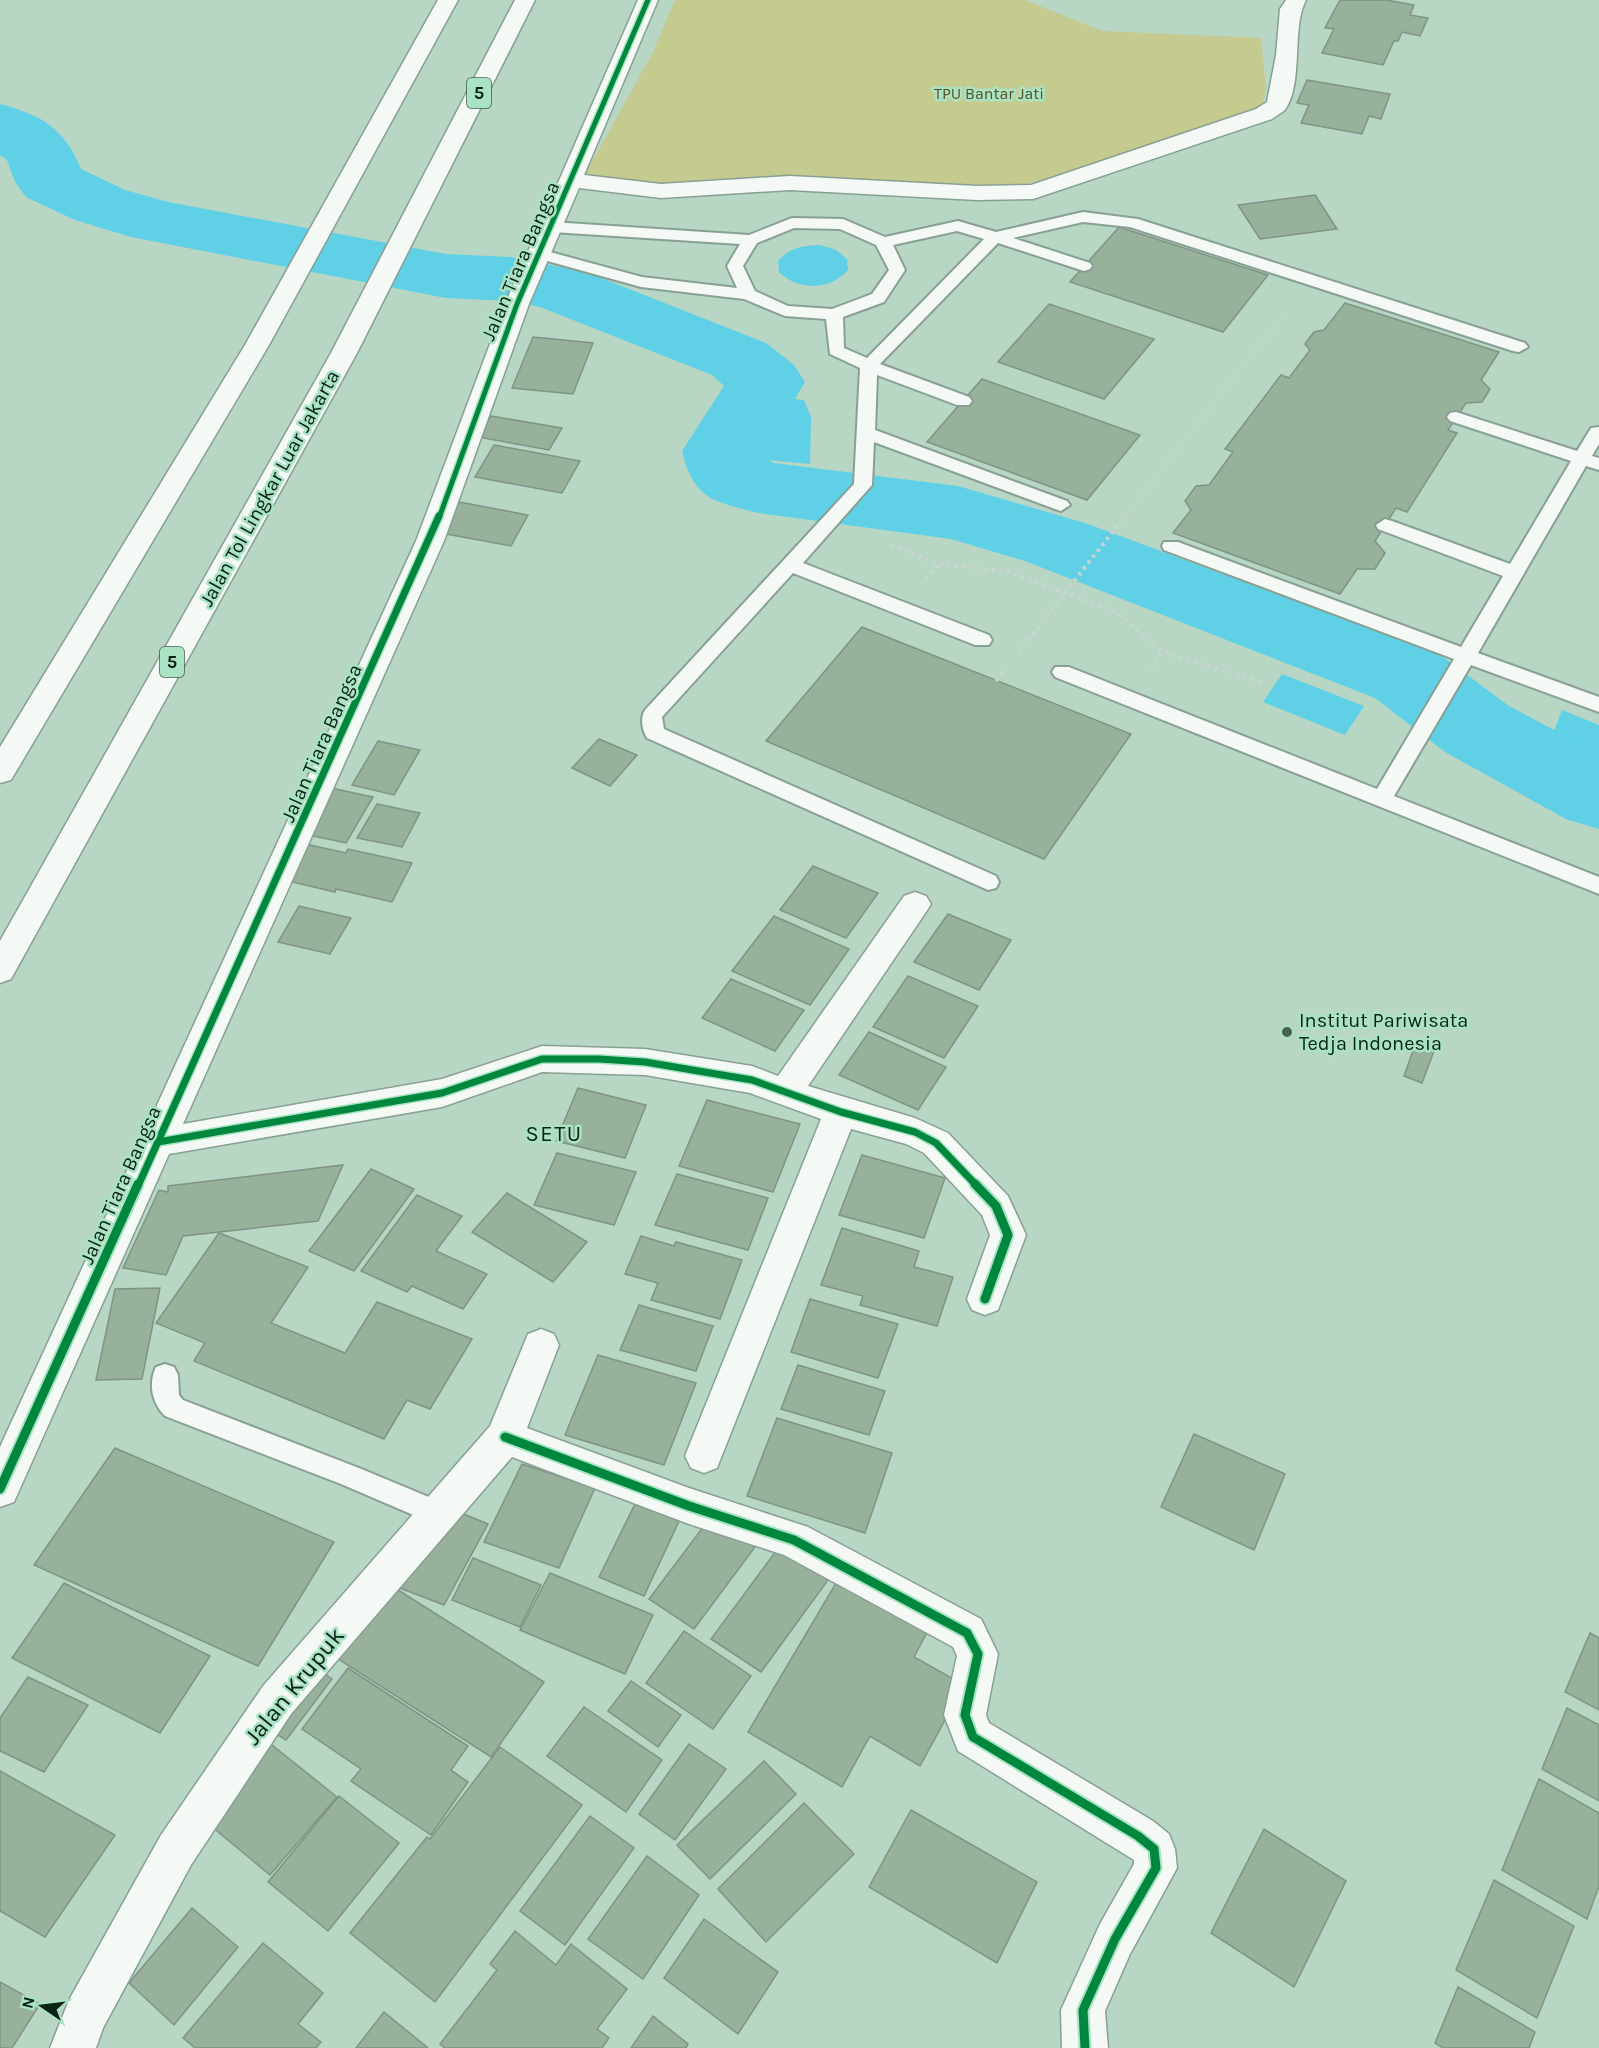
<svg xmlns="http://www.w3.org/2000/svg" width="1599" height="2048" viewBox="0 0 1599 2048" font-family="Karla,sans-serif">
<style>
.green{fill:#c5ca8f}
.water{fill:#5fd0e6}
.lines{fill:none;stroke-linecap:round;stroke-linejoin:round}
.river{fill:#5fd0e6;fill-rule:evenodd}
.building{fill:#97b19a;stroke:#7f9484;stroke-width:1.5}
.lane-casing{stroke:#88a093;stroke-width:4}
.street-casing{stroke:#88a093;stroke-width:3}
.highway-casing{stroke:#88a093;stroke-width:3}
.path-far1{stroke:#cbd5cf;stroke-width:3;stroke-dasharray:2 3;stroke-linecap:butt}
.path{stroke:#cbd5cf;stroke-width:4;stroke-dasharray:3 4.5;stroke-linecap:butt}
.lane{fill:#f4f9f6;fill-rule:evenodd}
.street{fill:#f4f9f6;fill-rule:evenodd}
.highway{fill:#f4f9f6;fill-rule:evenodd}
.cycleway-far2-casing{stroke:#aae3c3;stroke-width:8}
.cycleway-far1-casing{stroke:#aae3c3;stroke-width:10}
.cycleway-casing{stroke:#aae3c3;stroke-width:13}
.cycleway-far2{stroke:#00873e;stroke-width:5}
.cycleway-far1{stroke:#00873e;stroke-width:7}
.cycleway{stroke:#00873e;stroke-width:9}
.poi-dot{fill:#476154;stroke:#aae3c3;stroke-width:2}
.labels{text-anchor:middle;stroke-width:5;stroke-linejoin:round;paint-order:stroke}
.far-park-label{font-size:16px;fill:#575023;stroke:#aae3c3}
.shield{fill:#aae3c3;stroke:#3b5c4b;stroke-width:1.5}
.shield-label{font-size:18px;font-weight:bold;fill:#0b2217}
.street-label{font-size:20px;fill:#0b2217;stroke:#aae3c3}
.poi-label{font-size:20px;fill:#0b2217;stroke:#aae3c3;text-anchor:start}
.quarter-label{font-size:22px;letter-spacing:1.5px;fill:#0b2217;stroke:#aae3c3}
.near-street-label{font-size:24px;fill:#0b2217;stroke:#aae3c3}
</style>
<rect width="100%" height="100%" fill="#b7d6c4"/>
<path class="green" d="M675,0H1025L1102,31L1261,38L1266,88L1263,105L1052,177L1009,188L805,176L660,185L584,176L652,54Z"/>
<g class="water">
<path d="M820,245L836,250L847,259L848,270C830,291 798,291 779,272L778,261C790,247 802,246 820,245Z"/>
<path d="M782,398L804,400L811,417L810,464L757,459Z"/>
<path d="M1282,674L1364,706L1345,735L1263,702Z"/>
<path d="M1562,710L1599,725V759L1554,731Z"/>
</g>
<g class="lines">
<path class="river" d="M0,104C42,115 65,129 81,169L125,190L168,202L446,254L511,257L586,272L766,343L794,365L805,382L764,451L766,459L774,463L958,486L1085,523L1439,654L1509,706L1599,754V829L1566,819L1445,752L1375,698L1025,561L951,539L758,513C713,501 694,500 682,451L724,386L712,375L540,307L511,301L446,298L131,237L75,220L26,197L15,182L7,160L0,155Z"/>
</g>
<g class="building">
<path d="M1340,0H1386L1414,5L1410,15L1428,18L1420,36L1402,32L1398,41H1394L1383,65L1322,53L1334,29L1325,28Z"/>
<path d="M1307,80L1390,94L1381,119L1369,116L1362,134L1301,123L1309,105L1297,103Z"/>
<path d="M1315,195L1337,229L1260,239L1238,205Z"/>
<path d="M1119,227L1268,275L1223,332L1070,282Z"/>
<path d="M1345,303L1499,352L1481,380L1490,389L1482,402L1466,403L1448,430L1457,433L1407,512L1396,508L1375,541L1385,553L1375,569H1357L1340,594L1173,533L1191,510L1185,501L1196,486L1209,485L1233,452L1225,449L1281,375L1289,378L1310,350L1305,344L1314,332L1324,330Z"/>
<path d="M1049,304L1154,339L1104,399L998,362Z"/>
<path d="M533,337L593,343L573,394L512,388Z"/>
<path d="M982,379L1140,435L1087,500L927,442Z"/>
<path d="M491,416L562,428L549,450L478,437Z"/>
<path d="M494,445L580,461L562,493L475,477Z"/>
<path d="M454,501L528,515L511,546L435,532Z"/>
<path d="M862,627L1131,734L1044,859L766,741Z"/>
<path d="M599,739L637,755L610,786L572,768Z"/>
<path d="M378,741L420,750L394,795L352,785Z"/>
<path d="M331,788L373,797L346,843L304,834Z"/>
<path d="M377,804L420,813L402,847L357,838Z"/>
<path d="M301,843L346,853L348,849L412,863L392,902L336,889L335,892L280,879Z"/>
<path d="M813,866L878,893L846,938L780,910Z"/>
<path d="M299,906L351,918L330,954L278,942Z"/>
<path d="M948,914L1011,940L979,990L914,962Z"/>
<path d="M774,916L849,949L810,1005L732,971Z"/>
<path d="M908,976L978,1006L944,1058L873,1027Z"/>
<path d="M731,979L804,1010L775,1051L702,1018Z"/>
<path d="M869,1032L946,1067L918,1110L839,1075Z"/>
<path d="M1415,1045L1434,1051L1422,1083L1404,1076Z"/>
<path d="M578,1088L646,1105L625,1158L556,1141Z"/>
<path d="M707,1100L800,1124L773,1192L679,1166Z"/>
<path d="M557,1153L636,1172L614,1225L534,1205Z"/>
<path d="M862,1155L945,1178L924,1238L839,1215Z"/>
<path d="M343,1165L318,1221L183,1236L166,1275L123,1268L159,1190L168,1192V1186Z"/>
<path d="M371,1169L414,1189L354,1271L309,1251Z"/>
<path d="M677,1174L768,1198L748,1250L655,1225Z"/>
<path d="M507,1193L587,1242L553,1282L472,1232Z"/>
<path d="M417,1195L462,1216L436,1251L487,1274L463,1309L412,1286L407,1292L361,1271Z"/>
<path d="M842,1228L919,1251L914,1267L953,1277L937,1326L860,1305L863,1296L821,1285Z"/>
<path d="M219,1233L308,1267L271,1323L345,1353L377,1302L472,1339L430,1409L407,1400L384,1439L194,1361L205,1343L156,1323Z"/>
<path d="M641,1236L674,1246L676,1242L742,1260L720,1319L651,1300L658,1283L625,1274Z"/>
<path d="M160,1288L142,1379L96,1380L115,1289Z"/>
<path d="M810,1299L898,1324L878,1378L791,1352Z"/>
<path d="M639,1305L713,1326L696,1371L620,1350Z"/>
<path d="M598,1355L696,1383L664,1465L565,1435Z"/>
<path d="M798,1365L885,1391L869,1435L781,1409Z"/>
<path d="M777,1418L892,1453L865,1533L747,1496Z"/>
<path d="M1194,1434L1285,1474L1254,1550L1161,1507Z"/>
<path d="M115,1448L334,1542L258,1666L34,1565Z"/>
<path d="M522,1464L595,1488L559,1568L484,1542Z"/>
<path d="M638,1498L682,1515L644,1596L599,1577Z"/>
<path d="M446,1507L488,1524L444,1605L400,1588Z"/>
<path d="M710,1518L755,1547L694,1629L649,1599Z"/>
<path d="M779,1547L828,1580L761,1672L711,1639Z"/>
<path d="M473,1558L541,1585L520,1627L452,1600Z"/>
<path d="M550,1573L653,1615L625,1674L520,1630Z"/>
<path d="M842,1573L932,1623L914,1657L964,1685L920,1766L870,1736L842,1787L748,1732Z"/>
<path d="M64,1583L210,1656L160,1733L12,1658Z"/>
<path d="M387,1583L544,1682L491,1757L332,1655Z"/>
<path d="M684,1631L751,1676L713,1729L646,1683Z"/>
<path d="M1590,1633L1599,1638V1710L1565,1692Z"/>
<path d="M312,1665L332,1679L286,1740L265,1727Z"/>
<path d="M348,1668L468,1746L451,1770L468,1782L431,1835L351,1781L361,1769L302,1729Z"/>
<path d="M28,1677L88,1705L44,1772L0,1751V1718Z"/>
<path d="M631,1681L681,1715L658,1747L608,1711Z"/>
<path d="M584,1707L662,1760L626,1812L547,1756Z"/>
<path d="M1567,1708L1599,1725V1801L1542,1769Z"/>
<path d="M267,1741L337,1797L270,1875L200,1817Z"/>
<path d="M689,1744L726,1769L675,1840L639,1814Z"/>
<path d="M500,1747L582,1805L435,2002L350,1933L427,1837L430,1839Z"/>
<path d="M764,1761L796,1794L710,1879L677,1845Z"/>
<path d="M0,1771L115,1835L45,1937L0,1911Z"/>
<path d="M1539,1779L1599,1813V1886L1587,1919L1502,1870Z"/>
<path d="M339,1796L399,1843L328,1931L268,1882Z"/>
<path d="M804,1803L854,1854L766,1942L718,1889Z"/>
<path d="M911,1810L1037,1882L997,1963L869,1887Z"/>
<path d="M590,1816L634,1848L565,1945L520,1911Z"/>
<path d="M1264,1829L1346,1881L1294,1987L1211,1933Z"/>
<path d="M647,1856L699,1895L643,1979L588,1939Z"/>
<path d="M1494,1880L1574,1926L1537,2018L1456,1970Z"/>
<path d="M192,1908L238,1947L174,2025L129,1983Z"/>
<path d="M704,1919L778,1972L738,2034L664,1978Z"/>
<path d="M515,1931L556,1965L571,1944L627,1989L597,2029L609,2038L602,2048H445L440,2044L497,1970L490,1964Z"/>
<path d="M263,1943L323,1993L298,2024L321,2042L316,2048H195L183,2038Z"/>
<path d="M0,1982L40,2004L12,2048H0Z"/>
<path d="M1458,1987L1535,2032L1529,2048H1443L1435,2043Z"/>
<path d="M384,2012L428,2048H356Z"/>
<path d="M653,2016L688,2044L686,2048H631Z"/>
</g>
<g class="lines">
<g class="lane-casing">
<g id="lane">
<path d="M1083,212L1138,219L1525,343L1528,347L1519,352L1513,351L1130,227L1083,222L1013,238L1090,263L1092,266L1090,269L1084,271L998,243L880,364L969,397L972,401L969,405H957L877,375L875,430L1067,501L1070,505L1061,511L1055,509L874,442L872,485L803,563L989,635L992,640L989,645H975L793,573L662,717L664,729L996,876L999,882L996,888L988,890L647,738C642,730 640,718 645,710L854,484L860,368L830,354L826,319L785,316L744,299L641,287L533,257L531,254L539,249L642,277L737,288L727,266L740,244L552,232L544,227L552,222L749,235L792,218L843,219L885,237L958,221L996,232ZM794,228L840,229L876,245L889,270L872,294L832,309L788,306L755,291L743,266L757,243ZM957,231L984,239L867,358L844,348L843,317L884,302L905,270L893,245Z"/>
<path d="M1456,412L1577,451L1591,428L1599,427V444L1592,456L1599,458V470L1586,466L1478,653L1599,697V712L1471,665L1394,796L1599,877V894L1055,677L1052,672L1055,667H1069L1377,789L1454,659L1164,550L1162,546L1164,542H1178L1461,647L1503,576L1378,529L1376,525L1385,519L1392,521L1510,564L1571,461L1450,421L1447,417L1450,413Z"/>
<path d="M165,1364L174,1367L178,1375L179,1395L183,1400L359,1468L448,1505L452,1514L448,1523L439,1526L341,1484L165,1416C152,1403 148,1384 156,1367Z"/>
</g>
</g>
<g class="street-casing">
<g id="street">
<path d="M638,0H658L584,175L661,184L790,176L977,186L1031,185L1256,109L1267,102L1276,55L1280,9L1286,0H1306C1291,28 1304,83 1285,110L1272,119L1033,199L977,200L790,190L661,198L579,188L529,304L444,541L183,1124L442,1079L542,1046L645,1049L752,1066L778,1076L904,896L915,892L926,896L931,904L926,912L808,1086L915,1118L948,1133L1008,1196L1026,1235L998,1310L985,1315L972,1310L967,1299L990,1235L982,1215L924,1153L906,1144L851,1129L717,1468L704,1473L691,1468L685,1456L821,1119L750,1093L645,1075L542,1072L442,1107L169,1154L14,1502L0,1507V1447L416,541L505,304Z"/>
<path d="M541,1329L554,1334L559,1345L527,1428L689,1488L808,1527L981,1619L998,1654L986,1715L989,1723L1153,1821L1169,1834L1175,1849L1177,1868L1130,1954L1105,2011L1108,2048H1062L1061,2010L1100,1924L1134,1864V1860L958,1751L944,1715L957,1656L953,1647L784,1555L689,1524L512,1457L291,1714L191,1865L103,2028L96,2048H50L69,2000L161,1835L263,1686L490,1426L528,1334Z"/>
</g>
</g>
<g class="highway-casing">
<g id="highway">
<path d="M438,0H458L269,345L11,780L0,783V747L245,345Z"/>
<path d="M515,0H535L357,353L11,979L0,983V941L331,353Z"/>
</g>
</g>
<path class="path-far1" d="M1124,518L1286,311"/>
<g class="path">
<path d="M891,545L939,564L1010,572L1116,612L1163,652L1262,682"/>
<path d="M926,579L939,564"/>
<path d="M1019,652L1125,516"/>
<path d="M1151,668L1163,652"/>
<path d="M996,681L1007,668"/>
</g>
<use href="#lane" class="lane"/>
<use href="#street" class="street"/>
<use href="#highway" class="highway"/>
<g class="cycleway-far2-casing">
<path id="cycleway-far2" d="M439,518L517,304L648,0"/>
</g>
<g class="cycleway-far1-casing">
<g id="cycleway-far1">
<path d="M158,1142L442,1093L542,1059H599L645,1062L752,1080L841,1112L915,1132L936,1143L977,1186"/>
<path d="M138,1186L439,516"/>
</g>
</g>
<g class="cycleway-casing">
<g id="cycleway">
<path d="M975,1184L996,1206L1008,1235L985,1299"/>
<path d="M505,1437L689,1506L794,1540L967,1633L978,1654L965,1715L973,1737L1138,1836L1154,1849L1156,1868L1115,1939L1083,2010L1085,2048"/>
<path d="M0,1489L138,1184"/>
</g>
</g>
<use href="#cycleway-far2" class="cycleway-far2"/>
<use href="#cycleway-far1" class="cycleway-far1"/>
<use href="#cycleway" class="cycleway"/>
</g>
<circle class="poi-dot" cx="1287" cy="1032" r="6"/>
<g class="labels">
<g class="far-park-label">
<text x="989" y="99">TPU Bantar Jati</text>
</g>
<g class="shield">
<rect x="467" y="78" width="24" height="30" rx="4.5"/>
<rect x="160" y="647" width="24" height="30" rx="4.5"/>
</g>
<g class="shield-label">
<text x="479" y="99">5</text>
<text x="172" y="668">5</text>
</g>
<g class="street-label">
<text transform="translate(520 261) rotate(-67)" y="7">Jalan Tiara Bangsa</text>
<text transform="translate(269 488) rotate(-61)" y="7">Jalan Tol Lingkar Luar Jakarta</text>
<text transform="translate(321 743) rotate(-66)" y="7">Jalan Tiara Bangsa</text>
<text transform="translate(120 1185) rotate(-66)" y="7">Jalan Tiara Bangsa</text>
</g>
<g class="poi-label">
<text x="1299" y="1027">Institut Pariwisata<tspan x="1299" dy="23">Tedja Indonesia</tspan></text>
</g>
<g class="quarter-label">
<text x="554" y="1141">SETU</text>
</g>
<g class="near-street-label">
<text transform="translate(294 1686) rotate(-51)" y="8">Jalan Krupuk</text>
</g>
</g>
<g transform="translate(42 2006) rotate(284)" stroke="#aae3c3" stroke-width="4.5" paint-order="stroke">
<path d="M0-4.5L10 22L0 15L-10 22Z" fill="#0b2217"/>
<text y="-9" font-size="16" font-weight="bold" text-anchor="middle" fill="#0b2217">N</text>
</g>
</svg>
